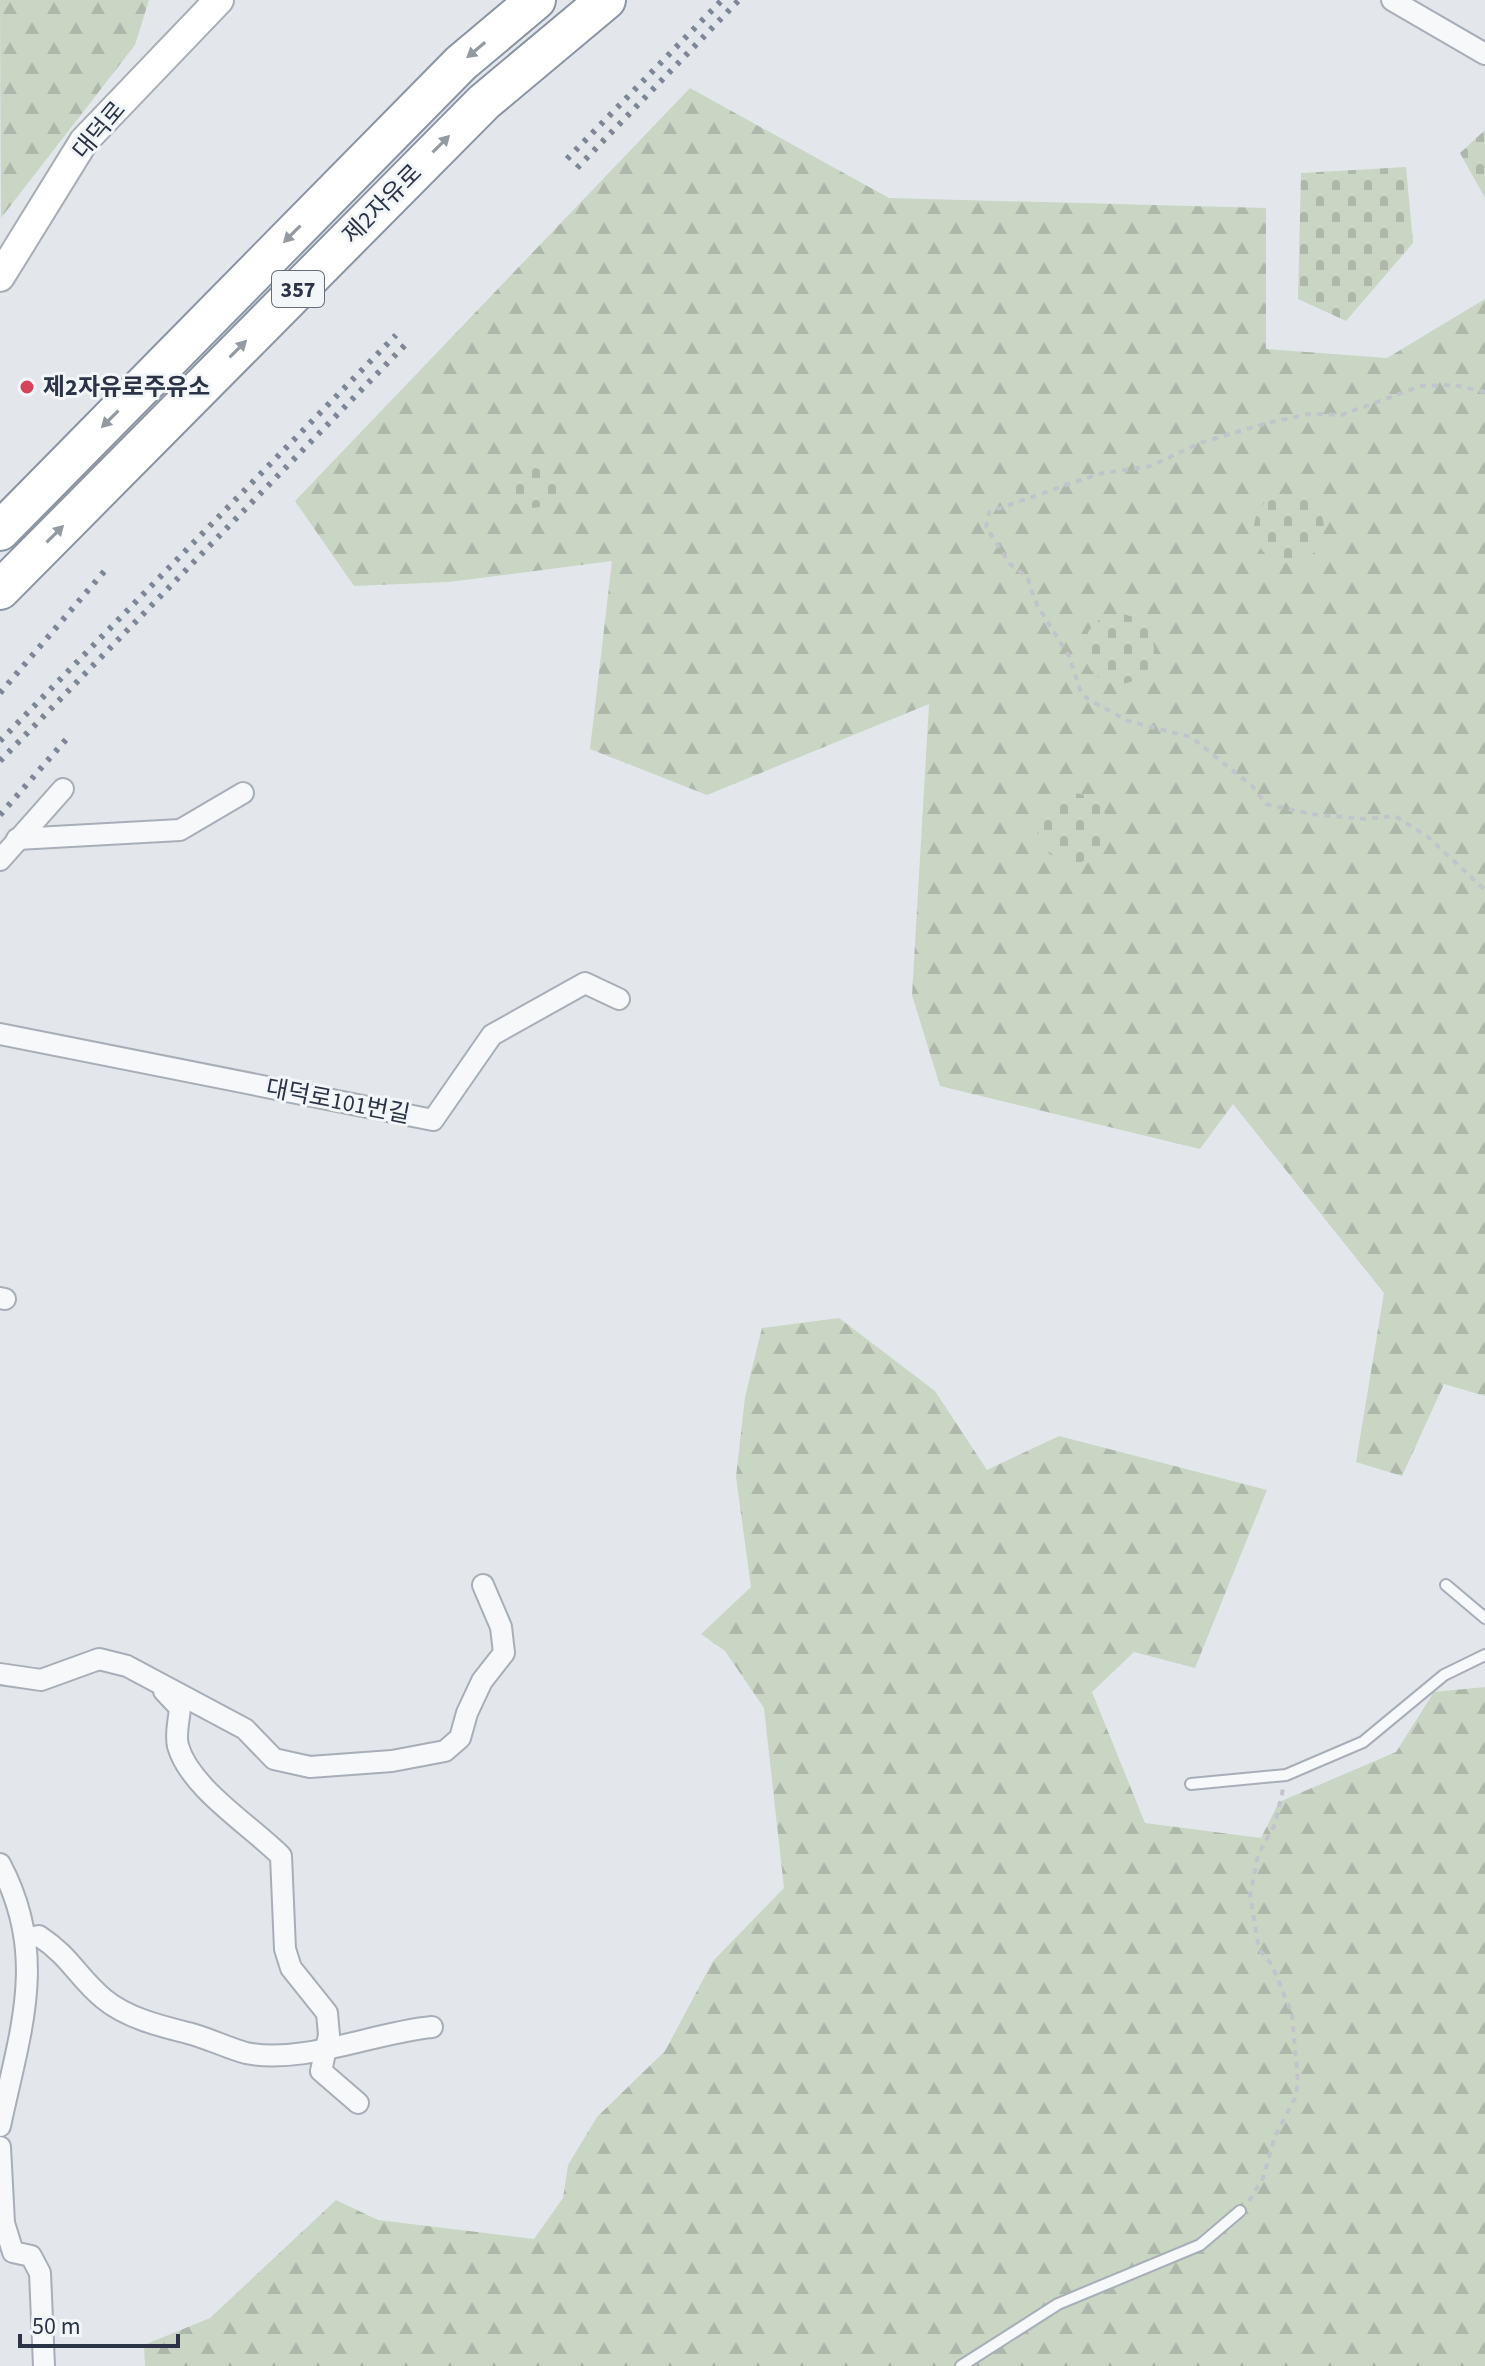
<svg xmlns="http://www.w3.org/2000/svg" width="1485" height="2366" viewBox="0 0 1485 2366" font-family="'Source Sans 3','Noto Sans KR',sans-serif">
<style>
.forest{fill:url(#forest-firs)}
.cemetery{fill:url(#cemetery-stones)}
.lines{fill:none;stroke-linecap:round;stroke-linejoin:round}
.lane-casing{stroke:#a8aeb7;stroke-width:14}
.street-casing{stroke:#a8aeb7;stroke-width:24}
.secondary-casing{stroke:#a8aeb7;stroke-width:32}
.highway-casing{stroke:#8a94a4;stroke-width:42}
.path{stroke:#c1c5cb;stroke-width:4;stroke-dasharray:6 6;stroke-linecap:butt}
.lane{stroke:#f6f8fa;stroke-width:10}
.street{stroke:#f6f8fa;stroke-width:20}
.secondary{stroke:#fff;stroke-width:28}
.highway{stroke:#fff;stroke-width:38}
.rail{stroke:#7c8697;stroke-width:6;stroke-dasharray:4 8;stroke-linecap:butt}
.oneway{fill:#949aa2}
.poi-dot{fill:#d7435a;stroke:#f3f6f9;stroke-width:3}
.labels{text-anchor:middle;stroke-width:6;stroke-linejoin:round;paint-order:stroke}
.shield{fill:#f3f6f9;stroke:#666e7c;stroke-width:2}
.shield-label{font-size:22px;font-weight:bold;fill:#2a3446}
.street-label{font-size:24px;fill:#2a3446;stroke:#f3f6f9}
.poi-label{font-size:24px;font-weight:bold;fill:#2a3446;stroke:#f3f6f9;text-anchor:start}
</style>
<defs>
<pattern id="forest-firs" width="22" height="20" patternUnits="userSpaceOnUse" patternTransform="scale(2)"><rect width="22" height="20" fill="#c9d6c4"/><path d="M5 1l3.5 6h-7zM16 11l3.5 6h-7z" fill="#adb8aa"/></pattern>
<pattern id="cemetery-stones" width="16" height="16" patternUnits="userSpaceOnUse" patternTransform="scale(2)"><rect width="16" height="16" fill="#c9d6c4"/><path d="M2 7V4a2 2 0 0 1 4 0v3zM10 15v-3a2 2 0 0 1 4 0v3z" fill="#adb8aa"/></pattern>
</defs>
<rect width="100%" height="100%" fill="#e3e7ec"/>
<g class="forest">
<path d="M0,0H149L135,45L1,218Z"/>
<path d="M690,88L889,198L1266,208V349L1387,358L1485,299V1396L1444,1384L1402,1476L1356,1462L1384,1293L1233,1104L1200,1149L940,1086L912,995L929,704L707,795L590,749L612,561L449,582L354,586L295,501Z"/>
<path d="M839,1318L935,1391L987,1470L1059,1436L1267,1490L1195,1668L1134,1652L1092,1692L1145,1823L1261,1838L1279,1802L1396,1752L1434,1692L1485,1687V2366H145L144,2345L210,2318L336,2200L378,2220L534,2239L563,2198L568,2165L597,2117L665,2051L713,1961L784,1888L764,1708L725,1651L701,1634L751,1587L736,1477L745,1397L762,1328Z"/>
</g>
<g class="cemetery">
<path d="M1485,130V198L1460,153Z"/>
<path d="M1406,167L1413,243L1346,321L1298,299L1301,173Z"/>
<path d="M533,466L572,488C546,507 529,519 502,493Z"/>
<circle cx="1289" cy="528" r="35"/>
<circle cx="1119" cy="649" r="35"/>
<circle cx="1073" cy="828" r="35"/>
</g>
<g class="lines">
<g class="lane-casing">
<g id="lane">
<path d="M1446,1585L1485,1618"/>
<path d="M1191,1784L1286,1775L1363,1742L1444,1675L1485,1655"/>
<path d="M961,2366L1058,2304L1200,2245L1240,2211"/>
</g>
</g>
<g class="street-casing">
<g id="street">
<path d="M1392,0L1485,54"/>
<path d="M17,839L180,830L243,793"/>
<path d="M0,860L63,789"/>
<path d="M0,1034L433,1120L492,1035L585,983L619,999"/>
<path d="M0,1298L5,1299"/>
<path d="M0,1674L41,1680L99,1659L127,1666L245,1729L274,1759L310,1767L392,1761L445,1751L460,1738L467,1713L482,1681L504,1653L501,1627L483,1585"/>
<path d="M164,1691L180,1708C179,1720 175,1735 178,1746C190,1788 250,1825 281,1856L285,1949L291,1968L327,2013L329,2035L321,2071L358,2103"/>
<path d="M0,1864C49,1956 20,2031 0,2126"/>
<path d="M27,1938L39,1936C71,1957 78,1978 104,1999C127,2018 160,2026 188,2033C208,2038 227,2048 246,2053C303,2065 375,2032 432,2027"/>
<path d="M0,2147L4,2223L13,2252L31,2256L40,2273L44,2366"/>
</g>
</g>
<g class="secondary-casing">
<path id="secondary" d="M0,277L84,141L219,0"/>
</g>
<g class="highway-casing">
<g id="highway">
<path d="M0,531L461,63L536,0"/>
<path d="M0,590L484,102L606,0"/>
</g>
</g>
<g class="path">
<path d="M1485,392L1454,385L1421,386L1341,415L1309,414L1267,423L1200,443L1151,466L1098,474L989,512L986,527L1010,564L1027,577L1037,605L1069,656L1081,693L1088,699L1128,721L1191,737L1252,786L1266,804L1311,814L1366,819L1395,816L1428,837L1485,890"/>
<path d="M1249,2201L1263,2178L1275,2136L1295,2098L1298,2083L1292,2014L1272,1965L1259,1949L1250,1895L1258,1855L1275,1824L1283,1789"/>
</g>
<use href="#lane" class="lane"/>
<use href="#street" class="street"/>
<use href="#secondary" class="secondary"/>
<use href="#highway" class="highway"/>
<g class="rail">
<path d="M567,159L722,0"/>
<path d="M577,168L739,0"/>
<path d="M0,693L108,567"/>
<path d="M0,741L396,335"/>
<path d="M0,761L406,344"/>
<path d="M0,815L70,735"/>
</g>
</g>
<defs><path id="oneway-solid" d="M-6-.8H1V-3.2L6.5 0L1 3.2V.8H-6Z" transform="scale(2)"/></defs>
<g class="oneway">
<use href="#oneway-solid" transform="translate(476 50) rotate(140)"/>
<use href="#oneway-solid" transform="translate(441 144) rotate(-45)"/>
<use href="#oneway-solid" transform="translate(292 234) rotate(135)"/>
<use href="#oneway-solid" transform="translate(238 349) rotate(-45)"/>
<use href="#oneway-solid" transform="translate(110 419) rotate(135)"/>
<use href="#oneway-solid" transform="translate(55 534) rotate(-45)"/>
</g>
<circle class="poi-dot" cx="27" cy="387" r="8"/>
<g class="labels">
<rect class="shield" x="272" y="271" width="52" height="36" rx="6"/>
<g class="shield-label">
<text x="298" y="297">357</text>
</g>
<g class="street-label">
<text transform="translate(99 130) rotate(-50)" y="8">대덕로</text>
<text transform="translate(382 204) rotate(-45)" y="8">제2자유로</text>
<text transform="translate(338 1101) rotate(11)" y="8">대덕로101번길</text>
</g>
<g class="poi-label">
<text x="43" y="395">제2자유로주유소</text>
</g>
</g>
<path d="M20 2334v12h158v-12" fill="none" stroke="#2a3446" stroke-width="4"/>
<text x="32" y="2334" font-size="24" fill="#2a3446" stroke="#f3f6f9" stroke-width="6" paint-order="stroke">50 m</text>
</svg>
